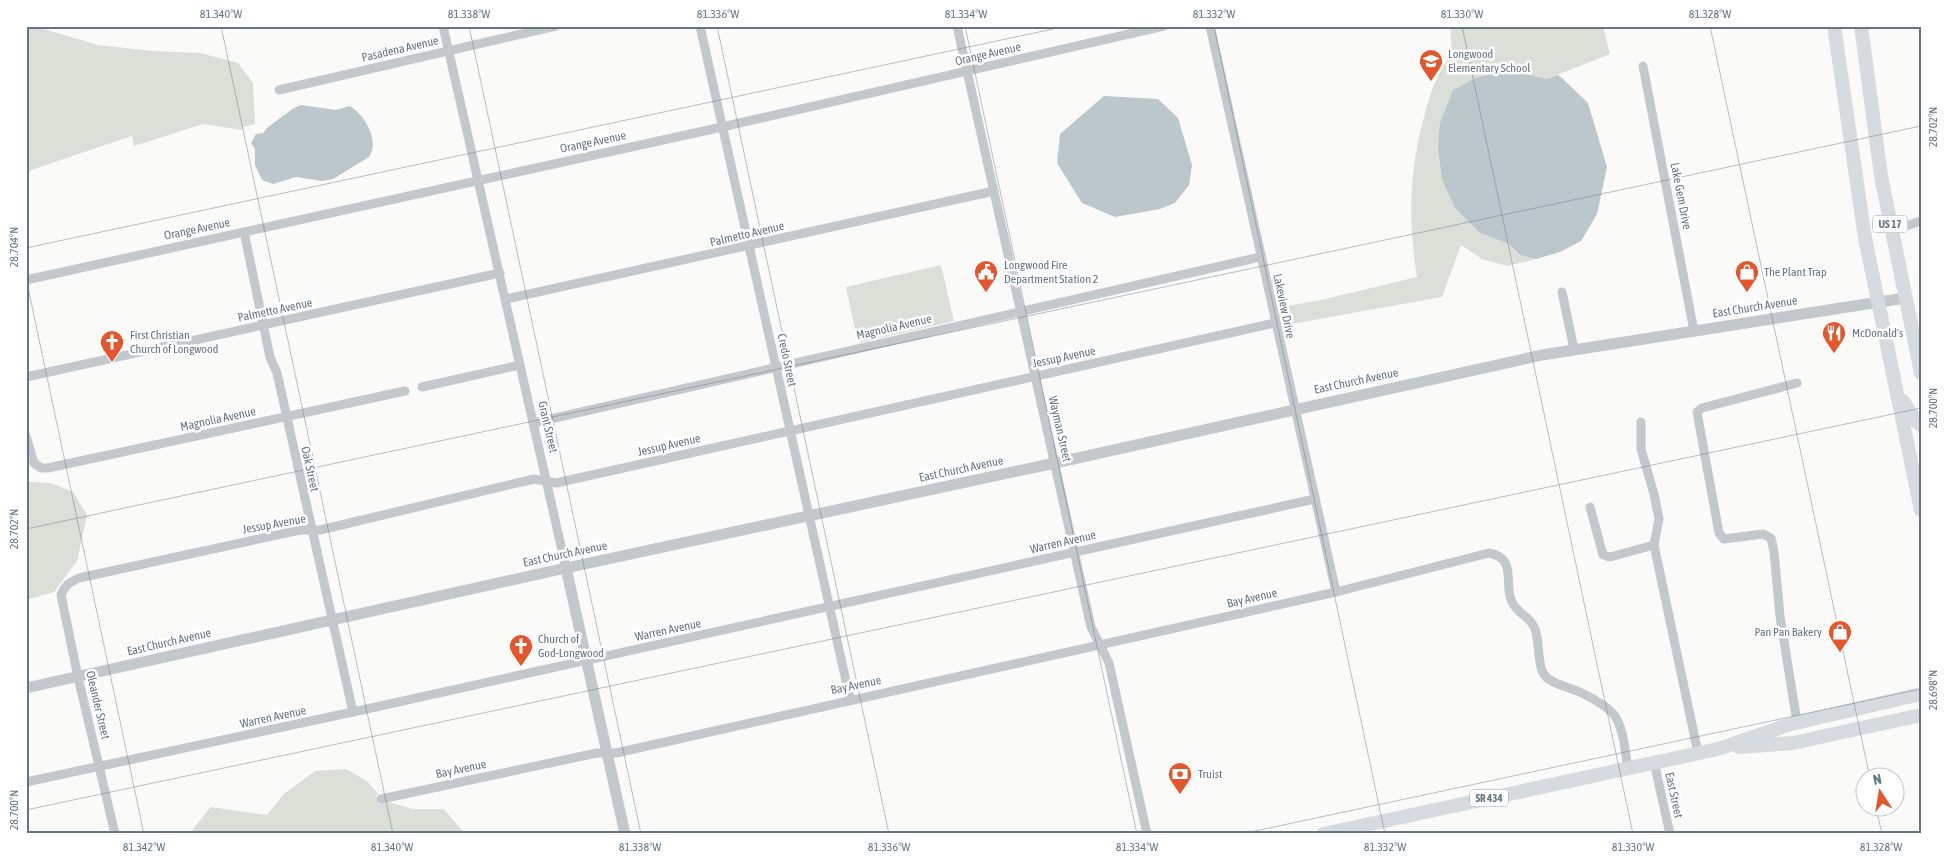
<svg xmlns="http://www.w3.org/2000/svg" width="1947" height="860" viewBox="0 0 1947 860" font-family="'Asap Condensed',sans-serif">
<style>
.green{fill:#dadfd7}
.water{fill:#bbc7cb}
.lines{fill:none;stroke-linecap:round;stroke-linejoin:round}
.minor{stroke:#c3c8cc;stroke-width:9}
.tertiary{stroke:#c3c8cc;stroke-width:11}
.primary{stroke:#d6dbdf;stroke-width:14}
.ticks{fill:none;stroke:#657683;stroke-width:1;stroke-opacity:0.45}
.labels{text-anchor:middle;stroke-width:5;stroke-linejoin:round;paint-order:stroke}
.shield{fill:#fff;stroke:#939fa8;stroke-width:1}
.shield-label{font-size:11px;font-weight:bold;fill:#657683}
.street-label{font-size:12px;fill:#657683;stroke:#fff}
.poi-label{font-size:12px;fill:#657683;stroke:#fff;text-anchor:start}
.neatline{fill:none;stroke:#657683;stroke-width:2}
.ticks-label{font-size:12px;text-anchor:middle;fill:#657683}
</style>
<rect width="100%" height="100%" fill="#fafaf8"/>
<g class="green">
<path d="M26,26H33L98,45L153,51L200,53L238,63L253,83L255,124L243,127L242,130L203,124L134,146L132,136L31,170L26,174Z"/>
<path d="M1450,26H1603L1610,54L1547,79L1525,74L1500,72L1478,77L1480,233L1509,244L1520,255L1536,259L1507,266L1482,259L1461,245L1442,297L1280,326L1276,308L1321,300L1417,277C1408,220 1409,172 1424,117C1430,94 1437,72 1452,54Z"/>
<path d="M941,265L954,321L858,343L846,287Z"/>
<path d="M29,482L51,483L73,492L87,515L77,561L54,592L26,600V483Z"/>
<path d="M346,769L367,781L379,795H376L378,804L389,802L413,809H444L465,834H192L193,829L211,807L267,815L284,794L315,771Z"/>
</g>
<g class="water">
<path d="M1500,72L1525,74L1547,79L1558,75L1562,78L1588,103L1607,167L1597,214L1581,241L1560,252L1536,259L1520,255L1509,244L1480,233L1455,208L1442,179L1438,147L1440,123L1453,90L1478,77Z"/>
<path d="M1104,96L1158,99L1178,118L1192,165L1189,185L1175,203L1160,209L1115,217L1082,203L1057,163L1060,134Z"/>
<path d="M301,105L336,110L350,106C365,115 380,141 369,157L333,179L322,181L296,177L273,184L262,180L255,165V149L251,143L256,134L263,133L268,127L294,108Z"/>
</g>
<g class="lines">
<g class="minor">
<path d="M443,26L566,568"/>
<path d="M700,26L850,699"/>
<path d="M957,26L1091,627L1109,663L1147,834"/>
<path d="M1210,26L1336,592"/>
<path d="M1643,66L1694,331"/>
<path d="M279,90L556,26"/>
<path d="M1891,231L1921,221"/>
<path d="M244,232L270,357L277,373L353,712"/>
<path d="M26,280L722,127L1164,26"/>
<path d="M1562,292L1574,349"/>
<path d="M506,299L994,191"/>
<path d="M26,377L500,273"/>
<path d="M1797,383L1702,408L1697,412L1719,533L1724,539L1763,534L1771,538L1774,552L1780,616L1797,722"/>
<path d="M422,387L520,365"/>
<path d="M1641,422V449L1654,494L1659,519L1654,545L1698,753"/>
<path d="M533,423L1260,257"/>
<path d="M26,436L34,463L41,468H48L405,391"/>
<path d="M1590,507L1603,555L1610,557L1654,545"/>
<path d="M1654,762L1670,834"/>
<path d="M26,782L353,712L1315,499"/>
<path d="M381,799L597,753H616L1336,592L1489,553C1518,558 1503,584 1512,602C1517,613 1528,616 1533,625C1540,635 1537,663 1543,673C1548,682 1561,685 1569,688C1582,692 1607,705 1615,716C1624,730 1625,752 1628,768"/>
<path d="M115,834L78,677L61,595C65,585 70,582 79,578L300,530H320L534,479L556,483L1275,323"/>
</g>
<g class="tertiary">
<path d="M566,568L625,834"/>
<path d="M26,688L566,568L1055,463L1542,355L1905,298"/>
</g>
<g class="primary">
<path d="M1834,26L1865,238L1921,510"/>
<path d="M1861,26L1881,176L1921,373"/>
<path d="M1903,401L1915,420L1921,425"/>
<path d="M1739,747L1793,743L1921,715"/>
<path d="M1323,834L1718,749L1791,724L1921,694"/>
</g>
</g>
<path class="ticks" d="M221,26L393,834M469,26L641,834M717,26L889,834M965,26L1137,834M1214,26L1385,834M1462,26L1633,834M1710,26L1870,778M26,248L1067,26M26,278L144,834M26,529L1921,126M1876,808L1882,834M26,810L1921,408M1241,834L1921,689"/>
<defs>
<g id="school-pin" transform="scale(1.25)"><path d="M0 17L-7.5 6A9.5 9.5 0 1 1 7.5 6Z" fill="#e4572e" stroke="#fff"/><path d="M0-5L7-2L0 1L-7-2ZM-4 1L0 2.5L4 1V4Q0 6-4 4Z" fill="#fff"/></g>
<g id="civic-pin" transform="scale(1.25)"><path d="M0 17L-7.5 6A9.5 9.5 0 1 1 7.5 6Z" fill="#e4572e" stroke="#fff"/><path d="M-.6-6.5H3V-4.5H.6V-3L4-1V1h2V6H-6V1h2V-1L-.6-3ZM-1.2 2.5V6h2.4V2.5Z" fill="#fff"/></g>
<g id="shop-pin" transform="scale(1.25)"><path d="M0 17L-7.5 6A9.5 9.5 0 1 1 7.5 6Z" fill="#e4572e" stroke="#fff"/><path d="M-5-2.5h2.3a2.7 3.5 0 0 1 5.4 0H5L5.5 6h-11ZM-1.5-2.5h3a1.5 2.3 0 0 0-3 0Z" fill="#fff"/></g>
<g id="restaurant-pin" transform="scale(1.25)"><path d="M0 17L-7.5 6A9.5 9.5 0 1 1 7.5 6Z" fill="#e4572e" stroke="#fff"/><path d="M-5-6h1v4h1v-4h1v4h1v-4h1v5L-1.5 .5V6h-2V.5L-5-1ZM5-6V6H3V1.5H1.5Q1.5-4 5-6Z" fill="#fff"/></g>
<g id="church-pin" transform="scale(1.25)"><path d="M0 17L-7.5 6A9.5 9.5 0 1 1 7.5 6Z" fill="#e4572e" stroke="#fff"/><path d="M-1.2-6h2.4v3.5h3.3v2.4h-3.3V6h-2.4V-.1h-3.3v-2.4h3.3Z" fill="#fff"/></g>
<g id="bank-pin" transform="scale(1.25)"><path d="M0 17L-7.5 6A9.5 9.5 0 1 1 7.5 6Z" fill="#e4572e" stroke="#fff"/><path d="M-6-4H6V4H-6ZM0-2.3a2.3 2.3 0 1 0 0 4.6a2.3 2.3 0 1 0 0-4.6Z" fill="#fff"/></g>
</defs>
<g fill-rule="evenodd">
<use href="#school-pin" x="1431" y="61"/>
<use href="#civic-pin" x="986" y="272"/>
<use href="#shop-pin" x="1747" y="272"/>
<use href="#restaurant-pin" x="1834" y="333"/>
<use href="#church-pin" x="112" y="342"/>
<use href="#shop-pin" x="1840" y="632"/>
<use href="#church-pin" x="521" y="646"/>
<use href="#bank-pin" x="1180" y="774"/>
</g>
<g class="labels">
<g class="shield">
<rect x="1872.5" y="215.5" width="35" height="17" rx="4"/>
<rect x="1470" y="789.5" width="38" height="17" rx="4"/>
</g>
<g class="shield-label">
<text x="1890" y="228">US 17</text>
<text x="1489" y="802">SR 434</text>
</g>
<g class="street-label">
<text transform="translate(400 49) rotate(-13)" y="4">Pasadena Avenue</text>
<text transform="translate(988 54) rotate(-13)" y="4">Orange Avenue</text>
<text transform="translate(593 142) rotate(-12)" y="4">Orange Avenue</text>
<text transform="translate(1681 196) rotate(79)" y="4">Lake Gem Drive</text>
<text transform="translate(197 229) rotate(-12)" y="4">Orange Avenue</text>
<text transform="translate(747 234) rotate(-13)" y="4">Palmetto Avenue</text>
<text transform="translate(1284 306) rotate(78)" y="4">Lakeview Drive</text>
<text transform="translate(1755 307) rotate(-9)" y="4">East Church Avenue</text>
<text transform="translate(275 310) rotate(-12)" y="4">Palmetto Avenue</text>
<text transform="translate(894 327) rotate(-13)" y="4">Magnolia Avenue</text>
<text transform="translate(1064 357) rotate(-12)" y="4">Jessup Avenue</text>
<text transform="translate(787 360) rotate(78)" y="4">Credo Street</text>
<text transform="translate(1356 381) rotate(-12)" y="4">East Church Avenue</text>
<text transform="translate(218 419) rotate(-12)" y="4">Magnolia Avenue</text>
<text transform="translate(548 427) rotate(77)" y="4">Grant Street</text>
<text transform="translate(1060 429) rotate(77)" y="4">Wayman Street</text>
<text transform="translate(669 445) rotate(-13)" y="4">Jessup Avenue</text>
<text transform="translate(310 469) rotate(78)" y="4">Oak Street</text>
<text transform="translate(961 469) rotate(-12)" y="4">East Church Avenue</text>
<text transform="translate(274 524) rotate(-10)" y="4">Jessup Avenue</text>
<text transform="translate(1063 542) rotate(-13)" y="4">Warren Avenue</text>
<text transform="translate(565 554) rotate(-12)" y="4">East Church Avenue</text>
<text transform="translate(1252 598) rotate(-13)" y="4">Bay Avenue</text>
<text transform="translate(668 630) rotate(-12)" y="4">Warren Avenue</text>
<text transform="translate(169 642) rotate(-13)" y="4">East Church Avenue</text>
<text transform="translate(856 685) rotate(-12)" y="4">Bay Avenue</text>
<text transform="translate(98 705) rotate(77)" y="4">Oleander Street</text>
<text transform="translate(273 717) rotate(-12)" y="4">Warren Avenue</text>
<text transform="translate(461 769) rotate(-12)" y="4">Bay Avenue</text>
<text transform="translate(1674 795) rotate(78)" y="4">East Street</text>
</g>
<g class="poi-label">
<text x="1448" y="58">Longwood<tspan x="1448" dy="14">Elementary School</tspan></text>
<text x="1004" y="269">Longwood Fire<tspan x="1004" dy="14">Department Station 2</tspan></text>
<text x="1764" y="276">The Plant Trap</text>
<text x="1852" y="337">McDonald's</text>
<text x="130" y="339">First Christian<tspan x="130" dy="14">Church of Longwood</tspan></text>
<text x="1822" y="636" text-anchor="end">Pan Pan Bakery</text>
<text x="538" y="643">Church of<tspan x="538" dy="14">God-Longwood</tspan></text>
<text x="1198" y="778">Truist</text>
</g>
</g>
<rect width="1947" height="860" fill="none" stroke="#ffffff" stroke-width="55"/>
<g transform="translate(1880 792) rotate(348)"><circle r="24" fill="#ffffff" stroke="#c1c8cd"/>
<path d="M0-4L9 19L0 12L-9 19Z" fill="#e4572e"/>
<text y="-8" font-size="14" font-weight="bold" text-anchor="middle" fill="#657683">N</text>
</g>
<rect x="28" y="28" width="1892" height="804" class="neatline"/>
<g class="ticks-label">
<text x="221" y="18">81.340°W</text>
<text x="469" y="18">81.338°W</text>
<text x="718" y="18">81.336°W</text>
<text x="966" y="18">81.334°W</text>
<text x="1214" y="18">81.332°W</text>
<text x="1462" y="18">81.330°W</text>
<text x="1710" y="18">81.328°W</text>
<text transform="translate(1933 127) rotate(-90)" y="4">28.702°N</text>
<text transform="translate(14 247) rotate(-90)" y="4">28.704°N</text>
<text transform="translate(1933 408) rotate(-90)" y="4">28.700°N</text>
<text transform="translate(14 529) rotate(-90)" y="4">28.702°N</text>
<text transform="translate(1933 690) rotate(-90)" y="4">28.698°N</text>
<text transform="translate(14 810) rotate(-90)" y="4">28.700°N</text>
<text x="144" y="851">81.342°W</text>
<text x="392" y="851">81.340°W</text>
<text x="640" y="851">81.338°W</text>
<text x="889" y="851">81.336°W</text>
<text x="1137" y="851">81.334°W</text>
<text x="1385" y="851">81.332°W</text>
<text x="1633" y="851">81.330°W</text>
<text x="1881" y="851">81.328°W</text>
</g>
</svg>
